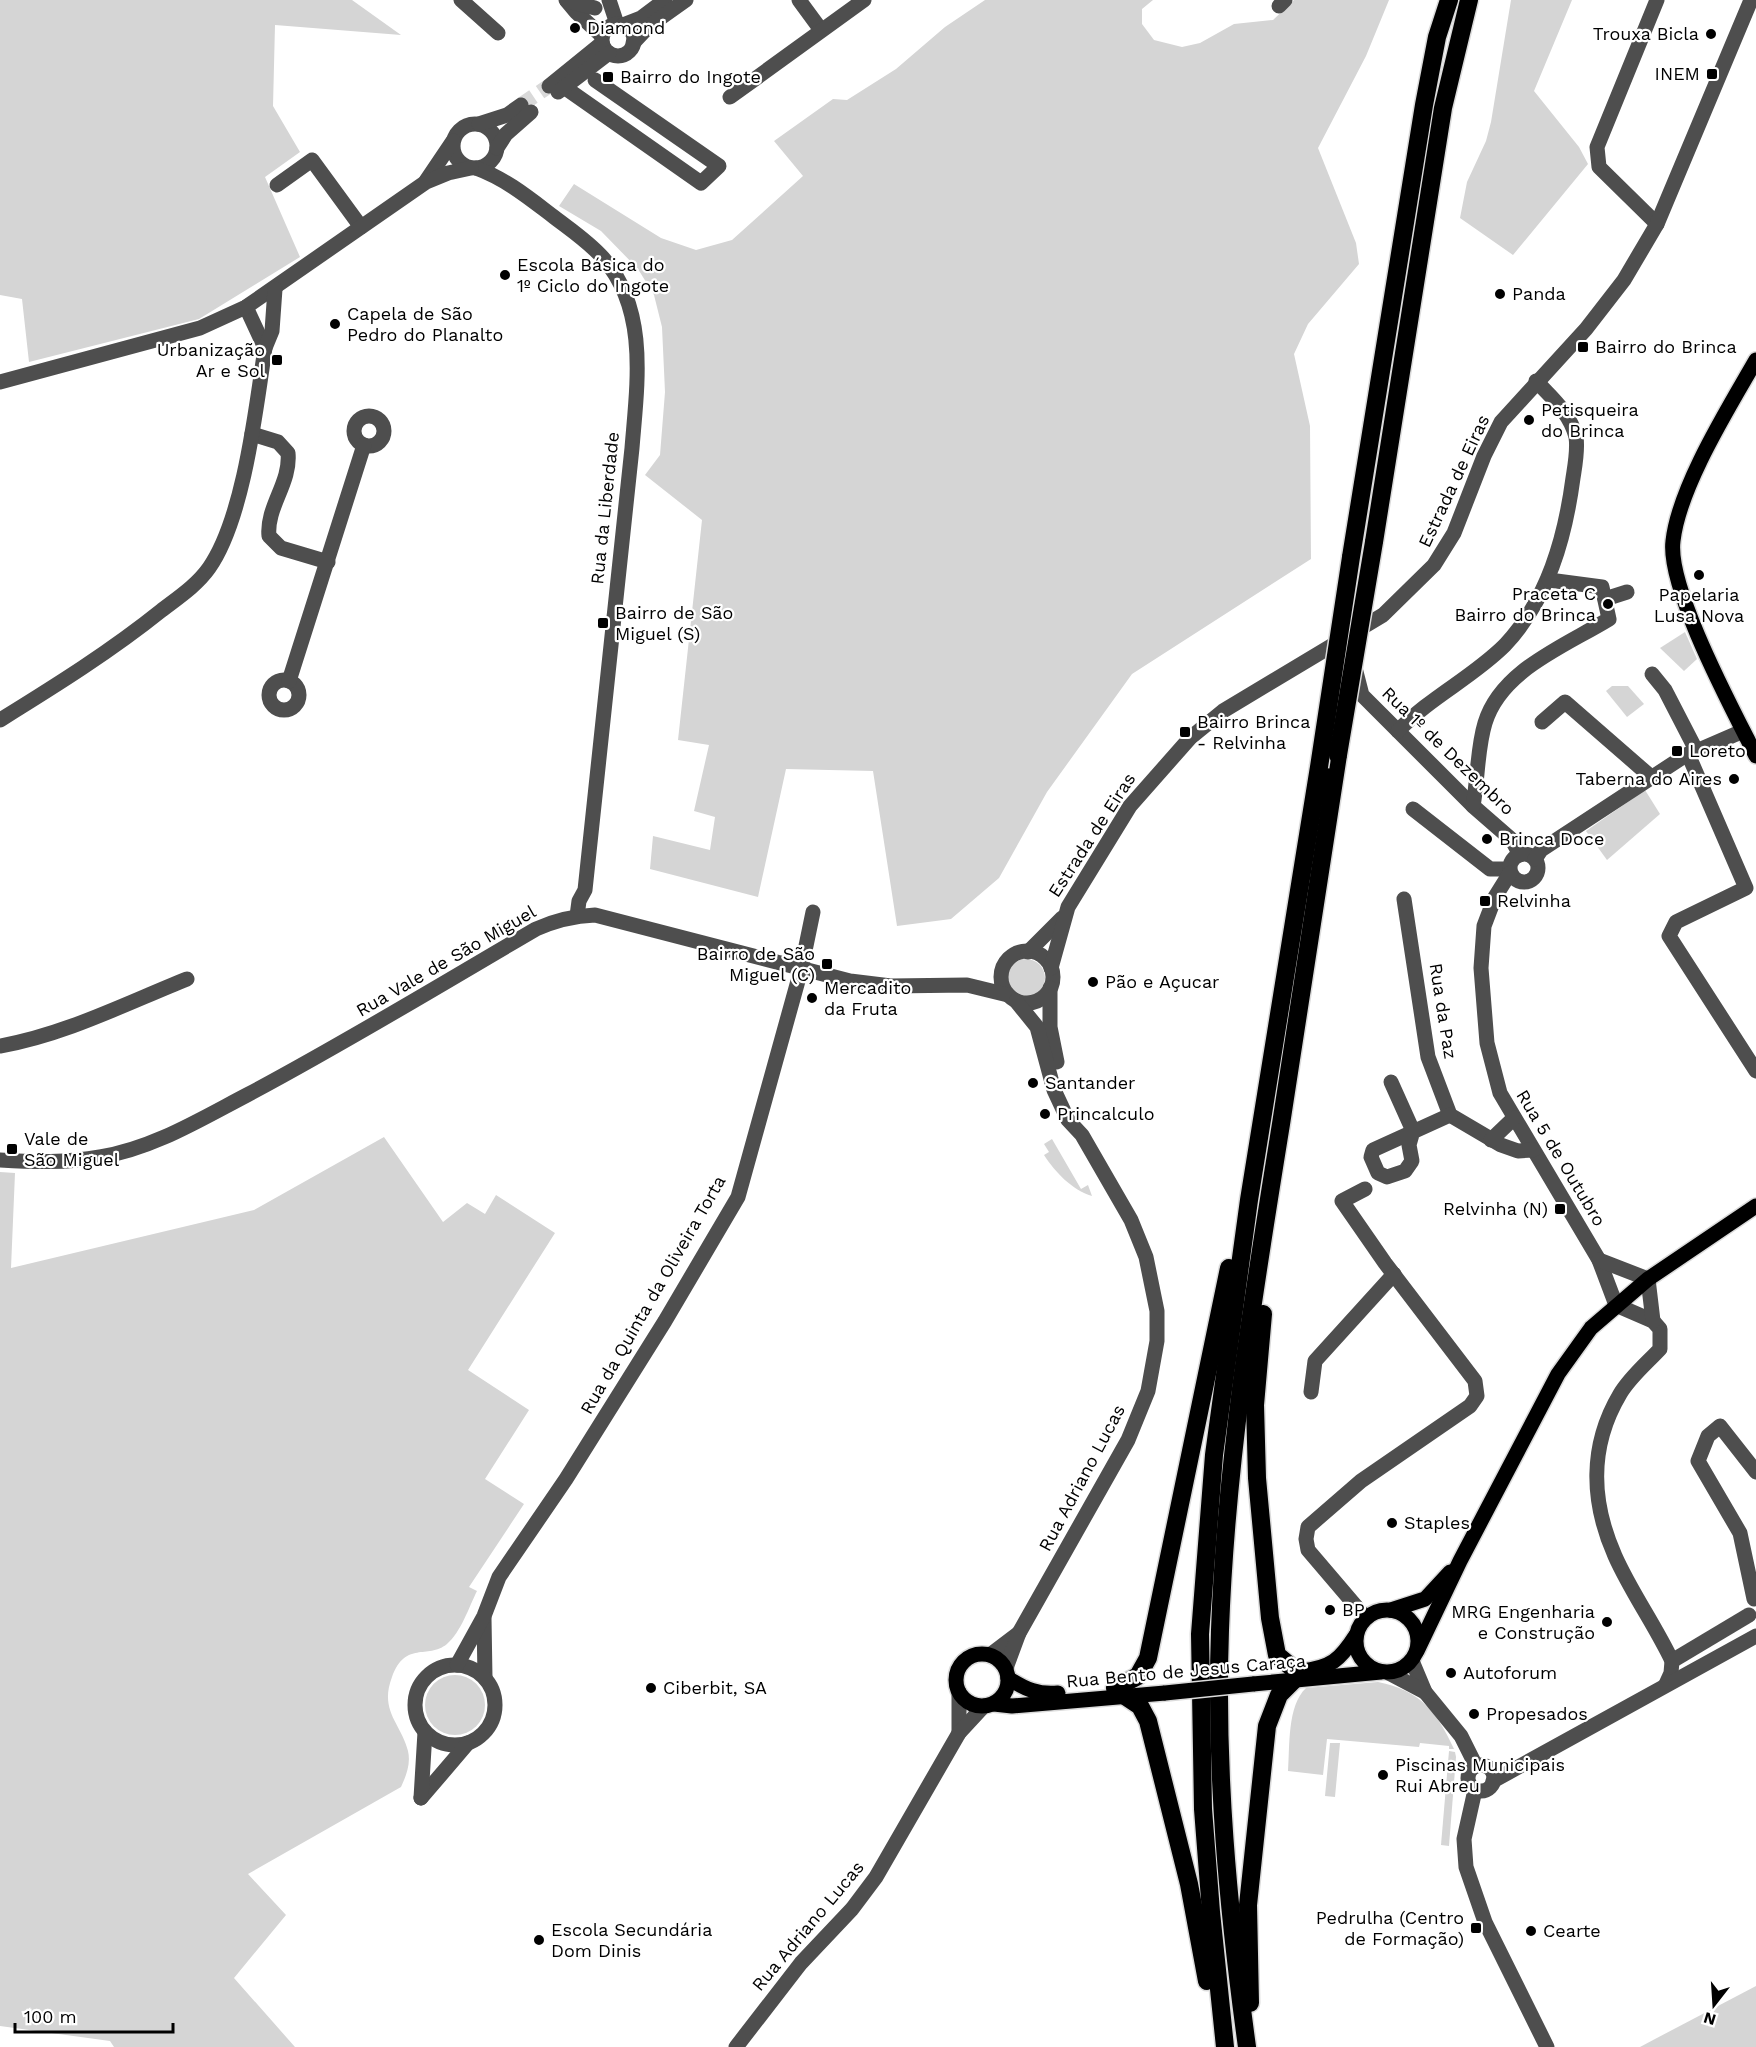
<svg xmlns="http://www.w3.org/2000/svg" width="1756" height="2047" viewBox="0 0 1756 2047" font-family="'Work Sans',sans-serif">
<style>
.green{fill:#d5d5d5}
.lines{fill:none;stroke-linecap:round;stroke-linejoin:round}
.minor-tunnel{stroke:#d9d9d9;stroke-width:15;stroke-dasharray:15 8;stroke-linecap:butt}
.major-casing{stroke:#dbdbdb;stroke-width:18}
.highway-casing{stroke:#dbdbdb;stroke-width:21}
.minor{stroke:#4e4e4e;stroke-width:15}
.major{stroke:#000;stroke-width:15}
.highway{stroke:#000;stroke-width:18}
.major-bridge-casing{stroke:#dbdbdb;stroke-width:18;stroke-linecap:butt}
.highway-bridge-casing{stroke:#dbdbdb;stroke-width:21;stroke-linecap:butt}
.major-bridge{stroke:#000;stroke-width:15}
.highway-bridge{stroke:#000;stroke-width:18}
.poi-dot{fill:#000;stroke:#fff;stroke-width:2}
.labels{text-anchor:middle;stroke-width:4.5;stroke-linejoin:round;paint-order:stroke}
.poi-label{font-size:18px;fill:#000;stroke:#fff;text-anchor:start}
.street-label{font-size:18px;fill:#000;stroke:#fff}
</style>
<rect width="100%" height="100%" fill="#fff"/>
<g class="green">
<path d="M0,0H352L401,35L275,25L273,106L300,152L265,177L300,257L199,319L29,362L22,299L0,295Z"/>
<path d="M985,0H1153L1142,9V24L1154,40L1182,47L1200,43L1234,24L1273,20L1294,0H1389L1366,56L1318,148L1356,243L1359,264L1308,324L1294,354L1310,426L1311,559L1132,674L1047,792L999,878L951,919L897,926L873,771L786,769L758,897L650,869L653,836L710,850L715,817L694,811L709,745L678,740L702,520L645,475L660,455L665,392L662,327L654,295L638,269L601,231L559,206L574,184L661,238L696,250L732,240L803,176L774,141L833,99L847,100L896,69L945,27Z"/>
<path d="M1511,0H1572L1534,91L1579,147L1588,164L1513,255L1460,218L1467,182L1486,141L1491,122Z"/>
<path d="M1685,632L1697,659L1684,671L1660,648Z"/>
<path d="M1612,686H1628L1644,704L1627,717L1606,691Z"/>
<path d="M1645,790L1660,814L1607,860L1586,831Z"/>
<circle cx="1026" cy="978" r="19"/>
<path d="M384,1137L443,1222L467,1203L485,1214L496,1195L555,1233L468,1370L529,1410L485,1479L524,1504L469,1587L477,1591C469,1607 461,1632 447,1644C427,1660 406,1640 392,1677C379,1711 401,1723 408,1751C411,1764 406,1776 401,1787L248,1874L286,1915L234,1978L295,2047H114L110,2041L0,2026V1172L15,1173L11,1268L254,1210Z"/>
<path d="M1052,1139L1081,1189L1088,1185L1092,1196C1072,1190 1055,1172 1044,1155L1049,1152L1044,1144Z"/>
<circle cx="455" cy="1705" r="30"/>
<path d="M1378,1682C1420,1690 1437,1712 1454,1749H1449V1746L1420,1743L1419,1747L1327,1739L1323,1775L1288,1771C1290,1746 1287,1706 1306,1688Z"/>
<path d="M1330,1743H1340L1335,1797L1325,1796Z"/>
<path d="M1449,1751L1455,1752L1456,1757L1449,1846L1441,1845Z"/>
<path d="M1756,1986V2047H1640L1655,2039Z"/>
</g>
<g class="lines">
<path class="minor-tunnel" d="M521,105L549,86"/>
<g class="major-casing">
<g id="major">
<path d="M1756,360C1728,409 1679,487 1673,541C1667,588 1733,710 1756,756"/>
<circle cx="1387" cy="1641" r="31"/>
<path d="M1391,1610L1425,1599L1450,1572"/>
<path d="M1417,1651L1460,1561L1558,1374L1591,1328L1648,1279L1756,1206"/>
<circle cx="982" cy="1680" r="26"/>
<path d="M1301,1671C1331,1668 1340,1660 1356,1635"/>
<path d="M1008,1678C1025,1689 1038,1695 1058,1693"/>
<path d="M1253,1684L1381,1672"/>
<path d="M994,1704L1012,1706L1165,1693"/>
</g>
</g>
<g class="highway-casing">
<g id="highway">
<path d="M1374,542L1443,108L1469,0"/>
<path d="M1351,557L1424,105L1437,37L1449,0"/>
<path d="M1263,1314L1255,1405L1257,1478L1270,1618L1277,1655L1296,1671"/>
<path d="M1115,1688L1138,1676L1148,1658L1229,1268"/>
<path d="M1125,1696L1140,1706L1148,1721L1189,1884L1207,1981"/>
<path d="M1250,2003L1248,1905L1267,1726L1279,1695L1294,1680"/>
<path d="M1225,2047L1211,1912L1203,1809L1200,1634L1214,1455L1249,1200L1319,767"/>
<path d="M1247,2047C1228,1908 1215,1771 1220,1630C1226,1460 1254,1291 1281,1124C1301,1001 1320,878 1338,755"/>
</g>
</g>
<g class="minor">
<path d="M461,0L498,33"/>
<path d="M566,0L576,12L602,36"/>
<path d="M609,0L617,24"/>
<path d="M799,0L821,30"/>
<path d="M567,1L595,8"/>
<path d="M1279,6L1285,0"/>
<circle cx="618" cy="40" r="16"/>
<path d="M623,25L641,18L665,0"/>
<path d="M633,43L648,27L686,0"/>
<path d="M549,86L602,43"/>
<path d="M564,87L701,183L719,166L595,80"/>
<path d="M558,92L609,53"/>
<path d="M730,97L864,0"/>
<circle cx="475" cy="146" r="22"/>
<path d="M479,124L507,115L521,105"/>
<path d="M497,148L506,134L531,112"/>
<path d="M476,168C506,179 529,198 554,217C571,230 589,242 603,258C649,310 637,385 632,448L585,890L579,901L577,916"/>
<path d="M426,181L453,141"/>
<path d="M277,185L312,160L361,227"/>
<path d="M1657,224L1599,167L1597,147L1657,0"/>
<path d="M246,307L265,348"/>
<path d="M0,382L200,328L246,307L426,182L448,173L471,168"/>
<circle cx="369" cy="431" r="15"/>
<path d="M252,434L278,442L288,453C291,483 266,507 269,536L281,548L328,562"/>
<path d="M1605,599L1627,592"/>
<path d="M1354,664L1362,695L1473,806L1512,840L1520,855"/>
<path d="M1652,674L1665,690L1696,750"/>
<circle cx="284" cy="695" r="15"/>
<path d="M289,681L364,445"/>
<path d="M0,720C55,686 111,651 162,610C179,597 197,585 209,568C244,518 256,408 265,348L272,331L275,289"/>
<path d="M1542,722L1565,702L1650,776"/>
<path d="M1398,731C1430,697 1472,678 1505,645C1548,599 1565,538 1573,478C1575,465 1578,450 1576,437C1570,413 1552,398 1536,381"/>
<path d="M1688,754L1746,888L1676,922L1669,936L1756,1071"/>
<path d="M1473,806C1478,779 1477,749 1485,723C1501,670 1565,646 1609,619L1602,587L1549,580"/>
<path d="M1413,809L1490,869H1509"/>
<circle cx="1524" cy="868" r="14"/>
<path d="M1535,859L1541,850L1683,757L1743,731"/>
<path d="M1510,873L1495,897L1484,926L1481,968L1487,1043L1500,1093L1599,1260L1616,1305L1653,1321L1660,1329V1349C1647,1363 1630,1377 1620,1394C1589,1446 1591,1502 1615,1556C1631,1592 1655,1625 1672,1661L1671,1673L1666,1684"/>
<path d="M1404,899L1428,1057L1450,1115L1501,1145L1518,1151L1533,1150"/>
<circle cx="1027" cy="977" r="26"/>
<path d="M1028,952L1062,918"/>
<path d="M1051,968L1068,907L1130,806L1190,738L1223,711L1383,615L1434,565L1454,533L1484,456L1501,422L1586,329L1624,280L1657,224L1751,0"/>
<path d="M1050,988V1027L1057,1062"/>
<path d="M0,1046C64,1035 127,1003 187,979"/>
<path d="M1391,1082L1413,1131L1409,1145L1412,1161L1405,1171L1387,1177L1378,1173L1371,1157L1373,1150L1450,1115"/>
<path d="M1491,1140L1514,1118"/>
<path d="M0,1160C34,1162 67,1163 100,1157C152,1149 201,1119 247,1095C345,1043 440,985 536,929C556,920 573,916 595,915L850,981L891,986L967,985L1008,995"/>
<path d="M1365,1189L1342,1201L1385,1263L1475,1381L1477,1396L1470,1406L1361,1481L1308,1527L1306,1539L1308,1550L1366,1618"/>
<path d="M1599,1260L1648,1279L1653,1321"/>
<path d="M1311,1392L1315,1361L1394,1274"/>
<path d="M1754,1599L1740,1533L1698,1461L1708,1436L1720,1426L1756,1472"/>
<path d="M484,1618L485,1678"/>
<path d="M990,1655L1019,1633"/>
<path d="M1412,1661L1425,1692L1461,1736L1476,1766"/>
<path d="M1672,1661L1749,1615"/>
<circle cx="455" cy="1705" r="40"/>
<path d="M457,1665L484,1616L499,1577L566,1479L665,1321L738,1197L801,970L813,912"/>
<path d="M1006,1668L1019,1633L1128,1440L1148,1391L1157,1341V1311L1146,1257L1131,1220L1082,1135L1068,1120L1054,1090L1037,1027L1016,1001"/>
<path d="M1389,1673L1425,1692"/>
<path d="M959,1692V1733"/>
<circle cx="1481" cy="1778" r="13"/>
<path d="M1493,1781L1756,1636"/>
<path d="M1475,1790L1464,1839L1466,1867L1485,1922L1547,2047"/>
<path d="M421,1798L468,1743"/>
<path d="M421,1798L425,1732"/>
<path d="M736,2047L801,1963L852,1909L876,1877L959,1733L984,1706"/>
</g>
<use href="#major" class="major"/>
<use href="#highway" class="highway"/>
<g class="major-bridge-casing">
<path id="major-bridge" d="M1165,1693L1253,1684"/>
</g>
<g class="highway-bridge-casing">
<g id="highway-bridge">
<path d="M1338,755L1374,542"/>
<path d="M1319,767L1351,557"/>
</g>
</g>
<use href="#major-bridge" class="major-bridge"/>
<use href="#highway-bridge" class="highway-bridge"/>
</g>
<g class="poi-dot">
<circle cx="575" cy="28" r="6"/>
<circle cx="1711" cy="34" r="6"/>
<rect x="1706" y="68" width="12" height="12" rx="3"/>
<rect x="602" y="71" width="12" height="12" rx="3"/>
<circle cx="505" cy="275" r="6"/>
<circle cx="1500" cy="294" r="6"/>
<circle cx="335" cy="324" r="6"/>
<rect x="1577" y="341" width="12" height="12" rx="3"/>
<rect x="271" y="354" width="12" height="12" rx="3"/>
<circle cx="1529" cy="420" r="6"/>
<circle cx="1699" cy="575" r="6"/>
<circle cx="1608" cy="604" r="6"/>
<rect x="597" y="617" width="12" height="12" rx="3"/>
<rect x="1179" y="726" width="12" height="12" rx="3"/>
<rect x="1671" y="745" width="12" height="12" rx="3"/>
<circle cx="1734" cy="779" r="6"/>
<circle cx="1487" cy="839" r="6"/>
<rect x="1479" y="895" width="12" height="12" rx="3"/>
<rect x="821" y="958" width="12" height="12" rx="3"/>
<circle cx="1093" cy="982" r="6"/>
<circle cx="812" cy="998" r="6"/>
<circle cx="1033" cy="1083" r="6"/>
<circle cx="1045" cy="1114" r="6"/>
<rect x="6" y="1143" width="12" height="12" rx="3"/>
<rect x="1554" y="1203" width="12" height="12" rx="3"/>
<circle cx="1392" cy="1523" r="6"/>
<circle cx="1330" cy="1610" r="6"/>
<circle cx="1607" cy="1622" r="6"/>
<circle cx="1451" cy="1673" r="6"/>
<circle cx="651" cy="1688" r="6"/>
<circle cx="1474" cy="1714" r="6"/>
<circle cx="1383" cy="1775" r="6"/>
<rect x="1470" y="1922" width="12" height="12" rx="3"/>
<circle cx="1531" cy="1931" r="6"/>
<circle cx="539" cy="1940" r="6"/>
</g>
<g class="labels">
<g class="poi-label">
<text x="587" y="34">Diamond</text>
<text x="1699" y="40" text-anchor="end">Trouxa Bicla</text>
<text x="1700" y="80" text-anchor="end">INEM</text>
<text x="620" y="83">Bairro do Ingote</text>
<text x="517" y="271">Escola Básica do<tspan x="517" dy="21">1º Ciclo do Ingote</tspan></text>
<text x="1512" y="300">Panda</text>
<text x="347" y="320">Capela de São<tspan x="347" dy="21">Pedro do Planalto</tspan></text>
<text x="1595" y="353">Bairro do Brinca</text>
<text x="265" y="356" text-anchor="end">Urbanização<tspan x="265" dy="21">Ar e Sol</tspan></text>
<text x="1541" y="416">Petisqueira<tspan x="1541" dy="21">do Brinca</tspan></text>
<text x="1596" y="600" text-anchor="end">Praceta C<tspan x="1596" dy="21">Bairro do Brinca</tspan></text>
<text x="1699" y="601" text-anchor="middle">Papelaria<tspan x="1699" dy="21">Lusa Nova</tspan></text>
<text x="615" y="619">Bairro de São<tspan x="615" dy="21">Miguel (S)</tspan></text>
<text x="1197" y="728">Bairro Brinca<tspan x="1197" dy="21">- Relvinha</tspan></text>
<text x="1689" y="757">Loreto</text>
<text x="1722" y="785" text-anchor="end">Taberna do Aires</text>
<text x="1499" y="845">Brinca Doce</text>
<text x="1497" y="907">Relvinha</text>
<text x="815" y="960" text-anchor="end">Bairro de São<tspan x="815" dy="21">Miguel (C)</tspan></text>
<text x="1105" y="988">Pão e Açucar</text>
<text x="824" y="994">Mercadito<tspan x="824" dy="21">da Fruta</tspan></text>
<text x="1045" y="1089">Santander</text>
<text x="1057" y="1120">Princalculo</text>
<text x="24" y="1145">Vale de<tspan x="24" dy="21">São Miguel</tspan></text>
<text x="1548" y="1215" text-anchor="end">Relvinha (N)</text>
<text x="1404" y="1529">Staples</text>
<text x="1342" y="1616">BP</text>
<text x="1595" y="1618" text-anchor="end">MRG Engenharia<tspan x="1595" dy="21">e Construção</tspan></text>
<text x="1463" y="1679">Autoforum</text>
<text x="663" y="1694">Ciberbit, SA</text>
<text x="1486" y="1720">Propesados</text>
<text x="1395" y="1771">Piscinas Municipais<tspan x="1395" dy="21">Rui Abreu</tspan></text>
<text x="1464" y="1924" text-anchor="end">Pedrulha (Centro<tspan x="1464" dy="21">de Formação)</tspan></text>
<text x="551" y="1936">Escola Secundária<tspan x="551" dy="21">Dom Dinis</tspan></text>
<text x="1543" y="1937">Cearte</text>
</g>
<g class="street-label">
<text transform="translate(1454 481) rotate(-65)" y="6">Estrada de Eiras</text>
<text transform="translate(605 508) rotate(-84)" y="6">Rua da Liberdade</text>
<text transform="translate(1448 751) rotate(44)" y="6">Rua 1º de Dezembro</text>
<text transform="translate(1092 835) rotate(-57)" y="6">Estrada de Eiras</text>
<text transform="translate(446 961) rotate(-30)" y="6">Rua Vale de São Miguel</text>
<text transform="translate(1443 1011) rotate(81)" y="6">Rua da Paz</text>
<text transform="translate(1561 1158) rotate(59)" y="6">Rua 5 de Outubro</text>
<text transform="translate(653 1295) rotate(-60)" y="6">Rua da Quinta da Oliveira Torta</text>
<text transform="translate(1082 1478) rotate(-62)" y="6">Rua Adriano Lucas</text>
<text transform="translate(1186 1671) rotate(-5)" y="6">Rua Bento de Jesus Caraça</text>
<text transform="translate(808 1926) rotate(-50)" y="6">Rua Adriano Lucas</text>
</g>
</g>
<g transform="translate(1714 2005) rotate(197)" stroke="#ffffff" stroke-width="4.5" paint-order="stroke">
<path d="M0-4.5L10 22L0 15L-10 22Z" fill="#000000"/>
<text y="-9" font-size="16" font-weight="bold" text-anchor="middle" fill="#000000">N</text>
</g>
<path d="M15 2023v9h158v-9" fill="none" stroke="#000000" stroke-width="3"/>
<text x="24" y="2023" font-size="18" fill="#000000" stroke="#ffffff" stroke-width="4.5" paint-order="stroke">100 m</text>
</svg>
